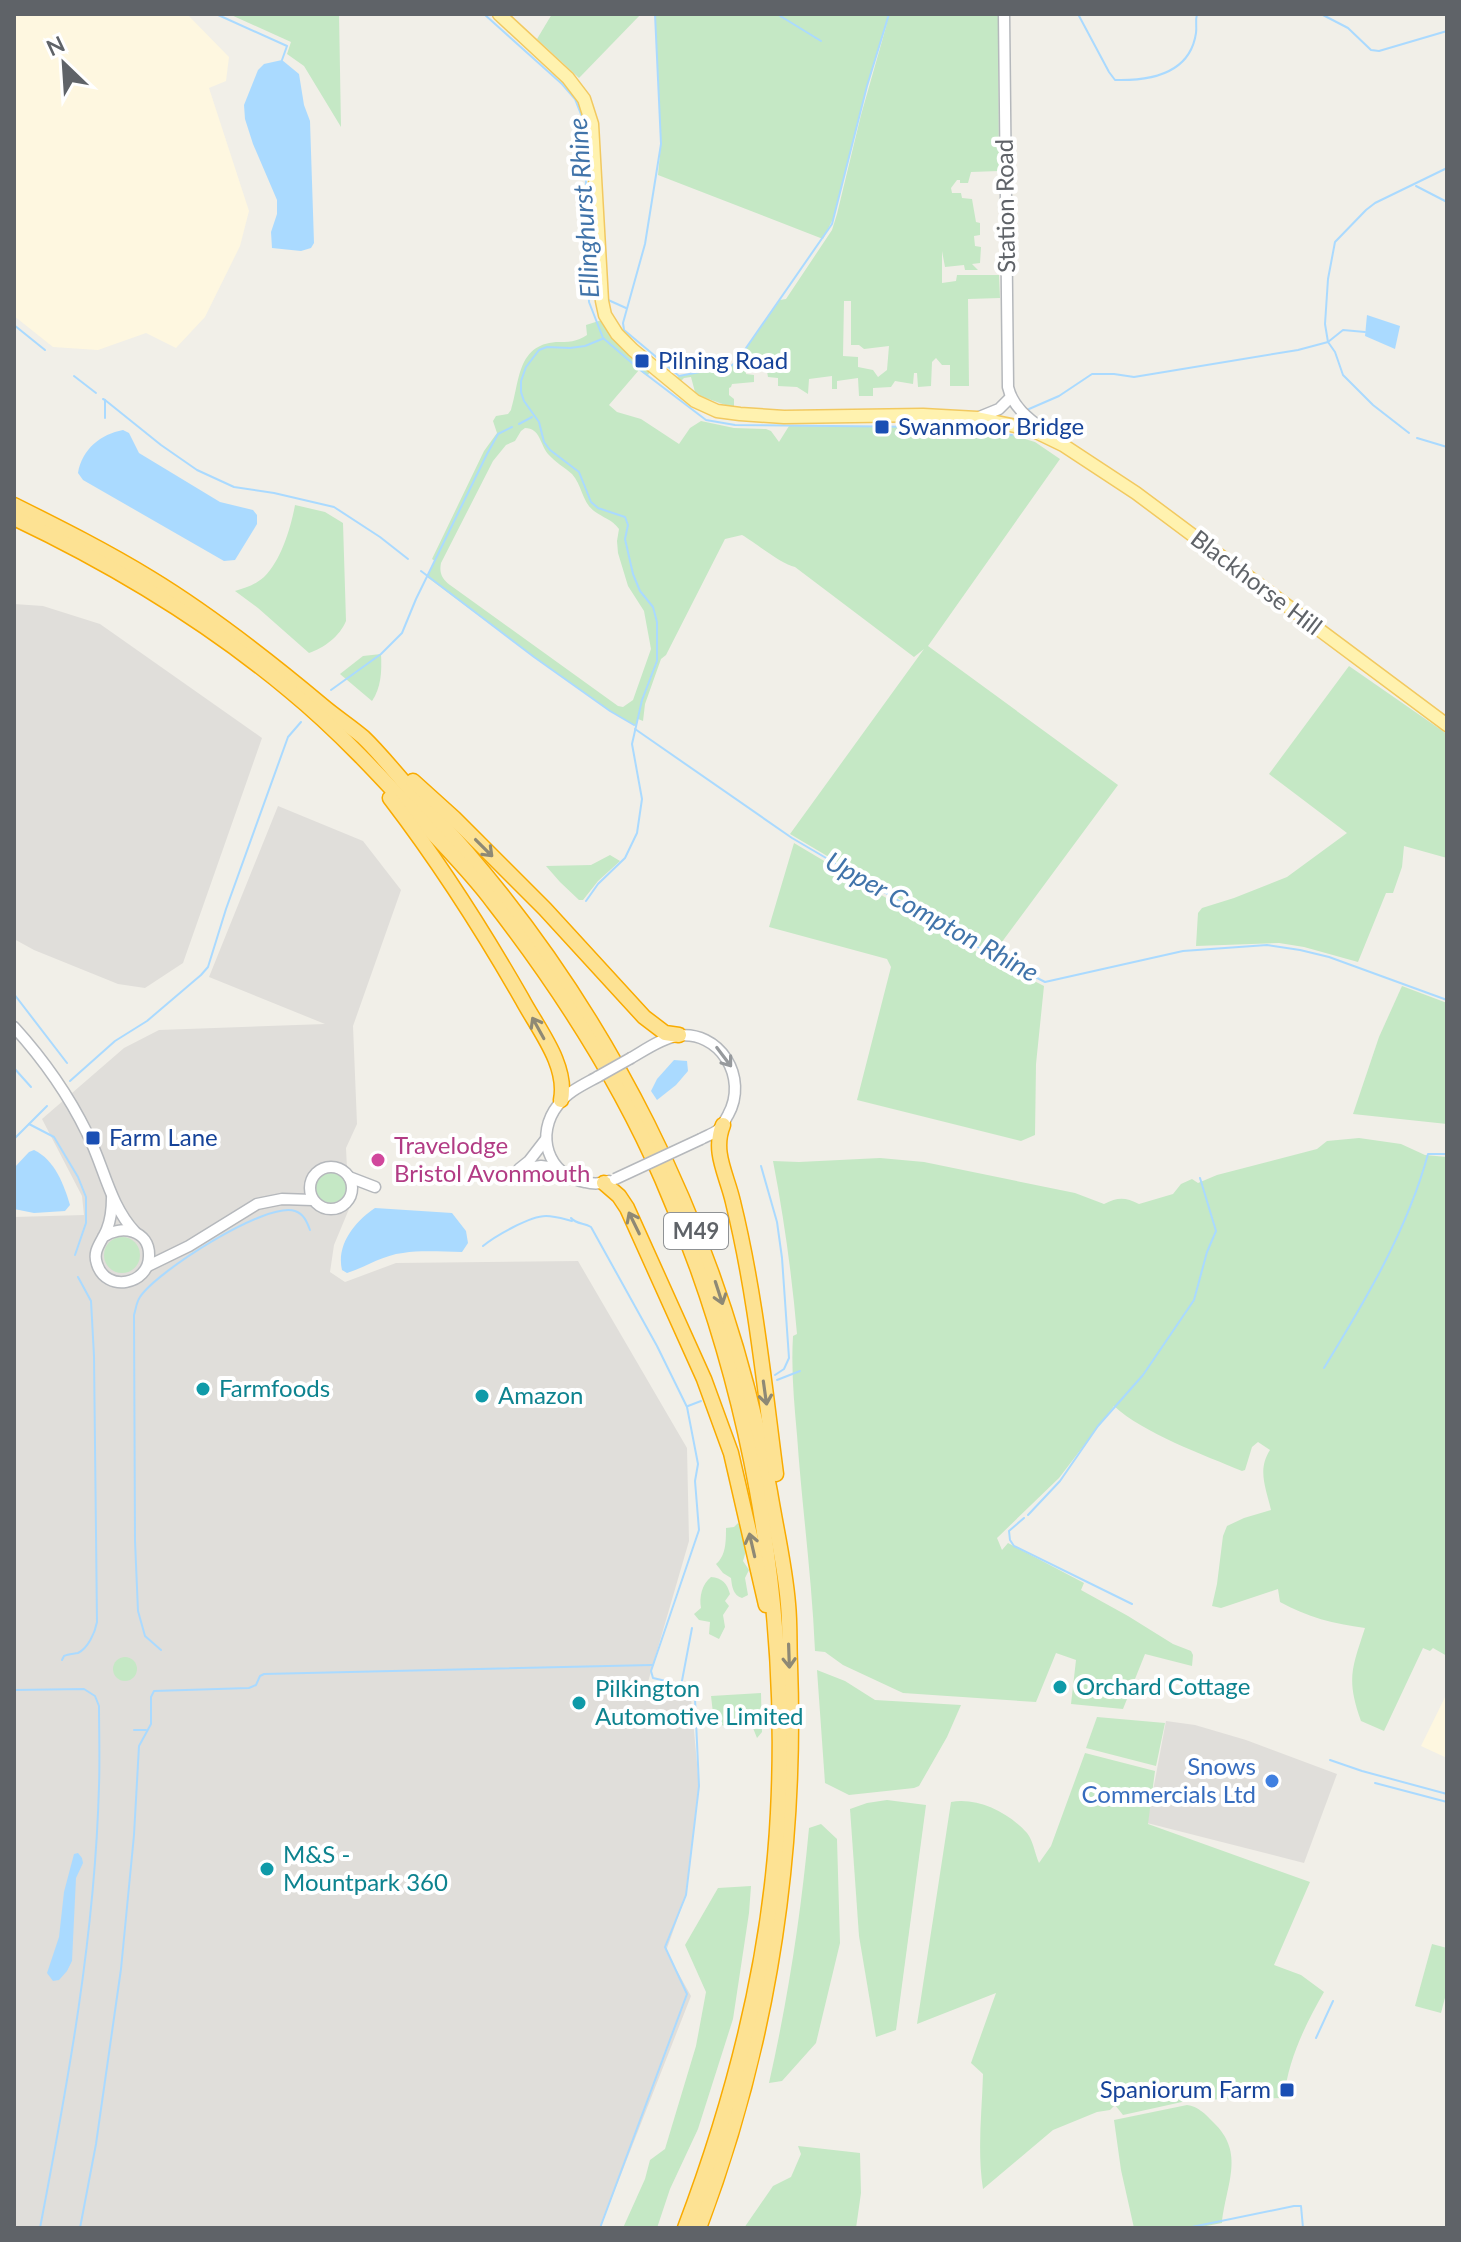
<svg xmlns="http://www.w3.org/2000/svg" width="1461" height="2242" viewBox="0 0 1461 2242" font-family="Lato,sans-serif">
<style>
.commercial{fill:#fef7e0}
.industrial{fill:#e0deda}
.green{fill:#c5e8c5;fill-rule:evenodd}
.water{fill:#aadaff}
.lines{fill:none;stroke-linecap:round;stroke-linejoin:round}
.stream{stroke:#aadaff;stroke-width:2}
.minor-casing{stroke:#b5b8bc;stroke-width:13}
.major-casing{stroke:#f2c960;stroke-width:15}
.highway-casing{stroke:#f9ab00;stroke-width:17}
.minor{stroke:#fff;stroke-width:10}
.major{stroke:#fff2af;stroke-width:12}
.highway{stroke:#fde293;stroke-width:14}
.minor-bridge-casing{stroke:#b5b8bc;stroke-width:13;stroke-linecap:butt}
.minor-bridge{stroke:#fff;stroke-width:10}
.oneway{stroke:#8e8975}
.oneway2{stroke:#979a9d}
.transit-dot{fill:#1a4fb4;stroke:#fff;stroke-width:3}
.hotel-dot{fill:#d1479c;stroke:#fff;stroke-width:3}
.culture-dot{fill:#0f9aa8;stroke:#fff;stroke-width:3}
.shop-dot{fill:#3f7fe0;stroke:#fff;stroke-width:3}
.labels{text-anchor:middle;stroke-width:8;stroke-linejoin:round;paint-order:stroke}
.shield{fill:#fff;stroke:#8f9295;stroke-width:2}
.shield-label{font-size:22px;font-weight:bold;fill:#5f6368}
.street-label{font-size:24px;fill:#5f6368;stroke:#fff}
.transit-label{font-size:24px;fill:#164399;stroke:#fff;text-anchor:start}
.hotel-label{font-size:24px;fill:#b23c85;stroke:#fff;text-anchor:start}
.culture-label{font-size:24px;fill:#0d838f;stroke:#fff;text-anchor:start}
.shop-label{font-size:24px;fill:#366cbe;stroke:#fff;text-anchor:end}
.water-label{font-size:26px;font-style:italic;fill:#4174aa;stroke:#fff}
</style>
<rect width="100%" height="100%" fill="#f1efe8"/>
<g class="commercial">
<path d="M14,14H187L229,57L226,81L209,88L249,211L240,246L205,317L176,348L146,333L98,350L53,347L14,316Z"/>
<path d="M1447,1693V1758L1421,1746Z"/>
</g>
<g class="industrial">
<path d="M14,604L43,606L100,624L262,738L183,963L145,988L118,984L34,950L14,939Z"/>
<path d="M278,806L363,841L401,890L353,1026L357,1124L346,1148L349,1209L334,1245L330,1272L345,1282L396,1263L578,1261L687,1448L689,1541L648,1682L691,1698L699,1786L686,1895L666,1951L691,1996L600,2228H14V1217L84,1215L82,1196L42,1119L124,1048L159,1030L325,1024L209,977Z"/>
<path d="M1166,1721L1195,1725L1246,1740L1337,1774L1304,1863L1147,1823Z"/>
</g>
<g class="green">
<path d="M229,14H339L341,127L304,66L287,54L291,42Z"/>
<path d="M552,14H641L579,78L537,39Z"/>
<path d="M655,14H998L999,171L971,172L968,183H960V180H957L951,188L952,193H961L962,198L972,199L976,222L980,223V235L974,236L975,246L981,247L980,263L972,264L978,270H965L964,265L945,267L942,251V283L956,281L957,275H999L1000,298L968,299L969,386H950V365H942L936,358L932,362L931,386L918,387L917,373H914L913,384L895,381L891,387L873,388V396H859L858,378L837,381V389H832V376L809,379L808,394L797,387L778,386V378L768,377L766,366L754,365L753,369L746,370V374L754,375V382L732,384L731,387L729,388V395L734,399V408L700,396L695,392L691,377L684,378L681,381L676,377L731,366L737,361L780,300L786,299L832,230L837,214L861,115L888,20L867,86L834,217L823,239L658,175L661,144ZM844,301H851V345H859L864,349L889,346L887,370L878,377L873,370L858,367V357L843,356Z"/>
<path d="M602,320L652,370L647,376L639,370L609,405L617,412L641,419L679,444L690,428L701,421L734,428L766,429L771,431L779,442L789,426L927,427L985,431L1012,435L1035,442L1060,459L928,646L1118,785L993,954L790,834L924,649L914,657L795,567C781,564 756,543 742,535L725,539L666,655L661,659L645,704L643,721L638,719L636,726L610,711L534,657L427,577L435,561L432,559L484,451L497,433L493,421L496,416L508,414L511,410C520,381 517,345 556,342C568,342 577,342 587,335L586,325ZM525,428C540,428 540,444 548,454C555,462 564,467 572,474C582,485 582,502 594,511C603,518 612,519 619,529L617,541L618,553L628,586L644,611L651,649L633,700L623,707L618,706L450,585C442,579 439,573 441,563L493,461L506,445L515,441L521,431Z"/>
<path d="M295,505L325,512L343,523L346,621C340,636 324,648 309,653L258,608L235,591C245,588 255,585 264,577C281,561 291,527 295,505Z"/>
<path d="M381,654C382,671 381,688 372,701L340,674L363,656Z"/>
<path d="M1349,666L1447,734V858L1404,846L1402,867L1393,893H1386L1358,962L1304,947L1279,943L1196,946L1198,913L1202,908L1234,898L1287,877L1347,833L1269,774Z"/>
<path d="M794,843L977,952L1044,986L1036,1064L1035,1135L1021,1141L857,1100L891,967L887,959L769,927Z"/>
<path d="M610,855L620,861L598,881L583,900H579L560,882L546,866L591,865Z"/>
<path d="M1402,986L1447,1003V1124L1353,1114L1379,1037Z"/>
<path d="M1359,1138L1401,1144L1425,1155L1447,1157V1656L1433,1648L1430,1651L1423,1648L1384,1731L1361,1721C1346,1679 1352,1668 1365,1628C1334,1624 1307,1617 1280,1602L1278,1589L1221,1608L1212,1606L1217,1584L1223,1536L1227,1526L1244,1518L1271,1510C1266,1488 1257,1470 1270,1450L1258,1442L1252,1447L1245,1470L1242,1471C1204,1455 1143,1433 1114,1406L1059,1478L997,1538L1002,1550L1008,1543L1084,1583L1081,1590L1128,1616L1173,1644L1191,1651L1193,1655L1192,1666L1145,1654L1123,1709L1071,1704L1076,1660L1056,1653L1036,1702L903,1693L843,1665L825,1652L815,1651C812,1579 802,1507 797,1435C794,1402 791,1369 793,1336L797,1334C792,1276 784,1218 773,1161L799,1162L880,1158L924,1162L1075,1193L1104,1204C1118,1197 1125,1197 1139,1204L1173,1194L1181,1184L1192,1179L1198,1183L1217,1175L1317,1149L1327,1141Z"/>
<circle cx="331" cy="1188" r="15"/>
<circle cx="122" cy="1255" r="18"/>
<path d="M738,1523C748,1535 748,1547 743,1561L749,1570L745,1578L748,1595L742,1598C733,1595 732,1587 731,1578L723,1573L716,1564C726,1556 726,1541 726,1528L734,1527Z"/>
<path d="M711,1577C722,1578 727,1583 730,1594L725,1601L729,1606L723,1615L725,1627L719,1639L709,1634L710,1622L699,1620L694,1614L701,1608C699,1597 702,1584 711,1577Z"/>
<circle cx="125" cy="1669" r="12"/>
<path d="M817,1670L845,1681L875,1700L961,1705L947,1737L919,1786L914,1788L849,1795L825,1783Z"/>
<path d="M761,1693L762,1732L757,1738L749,1718H735L724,1726L714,1722L711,1696Z"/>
<path d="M1097,1717L1165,1723L1156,1766L1086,1748Z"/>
<path d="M1085,1753L1155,1771L1148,1824L1310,1882L1274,1965L1301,1975L1324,1992C1305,2025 1288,2060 1284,2098L1191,2100L1123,2115L1115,2105L1110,2110L1097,2112L1053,2130L983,2189C977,2150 982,2112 983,2074L971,2063L996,1993L917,2024L951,1802C978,1797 1009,1813 1027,1833C1033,1840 1035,1854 1039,1863L1051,1846Z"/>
<path d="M887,1800L926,1805L896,2030L876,2037L859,1936L850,1809L867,1803Z"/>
<path d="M821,1824L837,1839L840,1943L816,2043L782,2081L769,2083C788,1999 801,1914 809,1828Z"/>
<path d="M751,1886L749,1913L733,2019L698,2129L670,2189L657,2228H623L645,2179L650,2160L665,2149L696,2046L706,1992L685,1945L718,1888Z"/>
<path d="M1432,1944L1447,1948V1990L1441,2013L1415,2006Z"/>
<path d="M1187,2105C1198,2106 1205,2114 1213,2122C1246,2153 1226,2184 1222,2223L1196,2228H1134L1121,2170L1114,2120Z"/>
<path d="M798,2146L860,2153L861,2193L856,2228H744L773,2186L791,2177L801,2154Z"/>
</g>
<g class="water">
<path d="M282,60L299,74L304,105L310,121L314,243L311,248L301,251L272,248L271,232L277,214V200L253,144L245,119L244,105L258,70L264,64Z"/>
<path d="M1367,315L1400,326L1395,349L1365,336Z"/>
<path d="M123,430L129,433L139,453L220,502L253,510L257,515V524L235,560L224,561L83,480L78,473C82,449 101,434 123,430Z"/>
<path d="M674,1060L687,1061L688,1071L676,1085L657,1100L651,1091L657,1079Z"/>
<path d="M34,1150C55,1160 64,1185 70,1205L65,1211L34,1213L14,1209V1168L29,1152Z"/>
<path d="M375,1208L452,1213L466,1231L468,1243L462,1252C443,1252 422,1250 403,1253C383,1255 366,1267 347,1273L342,1270C336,1245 355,1221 375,1208Z"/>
<path d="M78,1853L82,1858L83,1863L76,1878L72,1961L67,1971L59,1980L53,1981L47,1973L59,1937L64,1892L74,1854Z"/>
</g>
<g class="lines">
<g class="stream">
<path d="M216,14L287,46L282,60"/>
<path d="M484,14L562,84L575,99L582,117L585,145L589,302L603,338L639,369L706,420L735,425L927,427L1012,435"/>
<path d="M655,14L661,144L645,244L623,323L624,330L679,376L731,366L737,361L832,224L867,86L889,14"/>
<path d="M777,14L821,41"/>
<path d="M1078,14L1109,72L1115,80C1150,81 1190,74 1196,33C1197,26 1195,21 1197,14"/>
<path d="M1321,14L1348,28L1371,50L1379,51L1447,31"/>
<path d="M1416,186L1447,202"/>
<path d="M606,299L626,308"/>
<path d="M14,325L45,350"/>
<path d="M74,376L96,393"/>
<path d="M103,399L105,400V418"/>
<path d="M105,400L161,445L197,470L234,487L274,493L334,507L380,537L408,559"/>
<path d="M1029,409L1059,396L1092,374H1114L1134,377L1298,350L1328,342L1343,330L1365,332"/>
<path d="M519,424L532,417"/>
<path d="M1409,433L1373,405L1343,375L1335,352L1328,342L1325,324L1328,279L1335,242L1366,210L1375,203L1447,168"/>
<path d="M1417,438L1447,447"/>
<path d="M421,571L534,657L610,711L634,725"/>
<path d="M331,690L381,654L402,633L416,599L487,454L498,434L512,427"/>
<path d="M635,729L792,838L981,949L1045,982L1183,951L1267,945L1300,950L1329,957L1447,1000"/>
<path d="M586,901L598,884L625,858L637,833L642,799L632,744L642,700L657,661V622L653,607L640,591L633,574L625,539L628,525L625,517L598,508L591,502L579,472L550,450L544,442L539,422L524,401L521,392V381L526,367L539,350L547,347L570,348L585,346L602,339"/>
<path d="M14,994L67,1063"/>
<path d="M14,1068L31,1087"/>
<path d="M70,1081L115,1041L147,1021L201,975L208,967L226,909L288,737L301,722"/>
<path d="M29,1124L54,1137L78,1177L86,1197V1223L75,1255"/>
<path d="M14,1139L47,1106"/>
<path d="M761,1166L777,1222L782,1258L789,1358L784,1369L775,1375"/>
<path d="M571,1218C576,1224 584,1223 591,1227L657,1346L687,1407L698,1464L695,1481L699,1530L651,1671L653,1678L666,1681L694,1694L695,1699L699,1786L686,1895L665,1947L687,1994L600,2228"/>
<path d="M483,1246C495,1236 530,1216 546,1216C555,1216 564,1219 572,1221"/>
<path d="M1324,1368C1365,1301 1407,1231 1428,1154H1447"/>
<path d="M777,1380L800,1371"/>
<path d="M688,1406L701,1401"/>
<path d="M1028,1515L1060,1481L1098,1426L1143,1375L1194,1300L1207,1252L1216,1231L1200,1178"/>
<path d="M1024,1518L1009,1531L1010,1540L1014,1546L1132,1604"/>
<path d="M161,1650L145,1636L138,1611L135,1541L134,1315C136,1309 136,1303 140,1297C156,1272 266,1201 295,1211C304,1214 307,1222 310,1230"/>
<path d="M62,1660L64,1656C68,1654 73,1654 78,1653C88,1648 95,1633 97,1622L94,1356L91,1301L78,1277"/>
<path d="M681,1686L692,1628"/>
<path d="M14,1690L84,1689L95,1696L99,1706C99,1733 100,1759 99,1786C95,1935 68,2082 40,2228"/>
<path d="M134,1730H146"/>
<path d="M1330,1760L1362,1771L1447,1794"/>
<path d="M1375,1783L1447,1802"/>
<path d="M1316,2038L1333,2001"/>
<path d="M80,2228L96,2144L121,1969L134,1835L139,1746L151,1724V1697L154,1691L249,1688L256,1685L260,1676L264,1674L652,1665"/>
<path d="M1187,2228L1294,2206H1301L1303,2228"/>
</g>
<g class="minor-casing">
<g id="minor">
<path d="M1004,14L1008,387C1013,409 1032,421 1049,434"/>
<path d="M977,418L999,409L1010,398"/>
<path d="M14,1027C43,1059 68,1094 87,1133C104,1166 109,1204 135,1232"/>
<path d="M631,1058C645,1050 660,1039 676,1036C720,1029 749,1078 728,1115C725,1120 723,1126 718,1130C713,1134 706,1136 701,1139"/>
<path d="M599,1076C585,1084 568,1091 558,1105C535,1134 547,1175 585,1182C593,1184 601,1184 609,1181"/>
<circle cx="331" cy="1188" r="21"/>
<path d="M519,1169L529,1161L546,1139"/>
<path d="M521,1169L541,1166L556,1168"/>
<path d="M349,1177L375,1187"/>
<path d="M103,1237C121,1224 150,1230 149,1256C149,1285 106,1293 97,1264C92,1250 102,1242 107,1229C111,1219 112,1209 112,1198"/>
<path d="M148,1266L189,1246L257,1204L282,1199L313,1200"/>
</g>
</g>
<g class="major-casing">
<path id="major" d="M499,14L568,78L584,99L592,124L602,301L605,315L617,334L633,350L695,401L717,411L740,414L784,417L923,415L977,418L1030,429L1063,445L1136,493L1447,725"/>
</g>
<g class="highway-casing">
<g id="highway">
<path d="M14,505C60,528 106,551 150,578C211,615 268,660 323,706C336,717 350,726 363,737C385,758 404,784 425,806C604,995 724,1235 770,1492C776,1529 785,1566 788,1604C790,1624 789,1645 790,1665C797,1858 767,2048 699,2228"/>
<path d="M14,518C111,564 206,621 289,690C339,731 382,778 426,826C449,851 473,875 493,902C559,987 619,1080 662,1179C749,1378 789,1596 778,1813C771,1955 735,2096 685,2228"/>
<path d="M413,781L454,818L545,909L644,1017L665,1033L679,1035"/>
<path d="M390,798C439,862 482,929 522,999C538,1029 568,1065 561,1100"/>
<path d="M723,1125C712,1152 727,1175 733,1202C755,1291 764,1383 776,1474"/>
<path d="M604,1183L619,1196L627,1208L704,1379L731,1453L766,1605"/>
</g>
</g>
<use href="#minor" class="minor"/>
<use href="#major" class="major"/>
<use href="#highway" class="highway"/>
<g class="minor-bridge-casing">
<g id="minor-bridge">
<path d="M599,1076L631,1058"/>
<path d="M615,1179L701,1139"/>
</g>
</g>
<use href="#minor-bridge" class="minor-bridge"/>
</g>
<defs><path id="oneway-shaft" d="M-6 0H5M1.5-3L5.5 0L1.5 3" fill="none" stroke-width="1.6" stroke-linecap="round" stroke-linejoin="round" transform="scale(2)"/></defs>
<g class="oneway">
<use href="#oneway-shaft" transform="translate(484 848) rotate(45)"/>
<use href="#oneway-shaft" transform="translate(538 1028) rotate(-119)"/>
<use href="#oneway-shaft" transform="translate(634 1223) rotate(-116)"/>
<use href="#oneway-shaft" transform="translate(719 1293) rotate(72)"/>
<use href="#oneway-shaft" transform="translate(765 1393) rotate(82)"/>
<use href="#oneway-shaft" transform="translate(752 1545) rotate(-103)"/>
<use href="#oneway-shaft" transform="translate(789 1656) rotate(88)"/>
</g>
<use class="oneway2" href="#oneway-shaft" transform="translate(724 1057) rotate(53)"/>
<g class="transit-dot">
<rect x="634" y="353" width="16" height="16" rx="4"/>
<rect x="874" y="419" width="16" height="16" rx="4"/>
<rect x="85" y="1130" width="16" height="16" rx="4"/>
<rect x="1279" y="2082" width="16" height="16" rx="4"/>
</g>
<circle class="hotel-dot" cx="378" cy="1160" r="8"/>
<g class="culture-dot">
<circle cx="203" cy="1389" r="8"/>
<circle cx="482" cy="1396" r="8"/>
<circle cx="1060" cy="1687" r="8"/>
<circle cx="579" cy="1703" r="8"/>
<circle cx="267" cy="1869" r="8"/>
</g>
<circle class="shop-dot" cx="1272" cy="1781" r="8"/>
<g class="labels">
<rect class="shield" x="664" y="1213" width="64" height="36" rx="6"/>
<g class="shield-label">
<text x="696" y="1239">M49</text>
</g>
<g class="street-label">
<text transform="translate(1006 206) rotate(-91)" y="8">Station Road</text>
<text transform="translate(1256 583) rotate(37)" y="8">Blackhorse Hill</text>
</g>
<g class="transit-label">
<text x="658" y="369">Pilning Road</text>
<text x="898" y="435">Swanmoor Bridge</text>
<text x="109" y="1146">Farm Lane</text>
<text x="1271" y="2098" text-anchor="end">Spaniorum Farm</text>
</g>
<g class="hotel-label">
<text x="394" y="1154">Travelodge<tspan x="394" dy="28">Bristol Avonmouth</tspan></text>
</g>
<g class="culture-label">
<text x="219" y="1397">Farmfoods</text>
<text x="498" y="1404">Amazon</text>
<text x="1076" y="1695">Orchard Cottage</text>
<text x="595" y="1697">Pilkington<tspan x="595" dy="28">Automotive Limited</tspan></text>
<text x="283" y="1863">M&amp;S -<tspan x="283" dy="28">Mountpark 360</tspan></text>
</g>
<g class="shop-label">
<text x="1256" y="1775">Snows<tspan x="1256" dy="28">Commercials Ltd</tspan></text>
</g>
<g class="water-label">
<text transform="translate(584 208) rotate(-94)" y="9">Ellinghurst Rhine</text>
<text transform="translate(932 917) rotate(29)" y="9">Upper Compton Rhine</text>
</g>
</g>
<rect width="1461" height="2242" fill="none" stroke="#5f6368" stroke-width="32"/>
<g transform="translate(64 64) rotate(335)" stroke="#ffffff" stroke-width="6" paint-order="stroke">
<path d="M0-6L14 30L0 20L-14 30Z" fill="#5f6368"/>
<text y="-12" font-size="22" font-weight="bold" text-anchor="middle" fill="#5f6368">N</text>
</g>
</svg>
